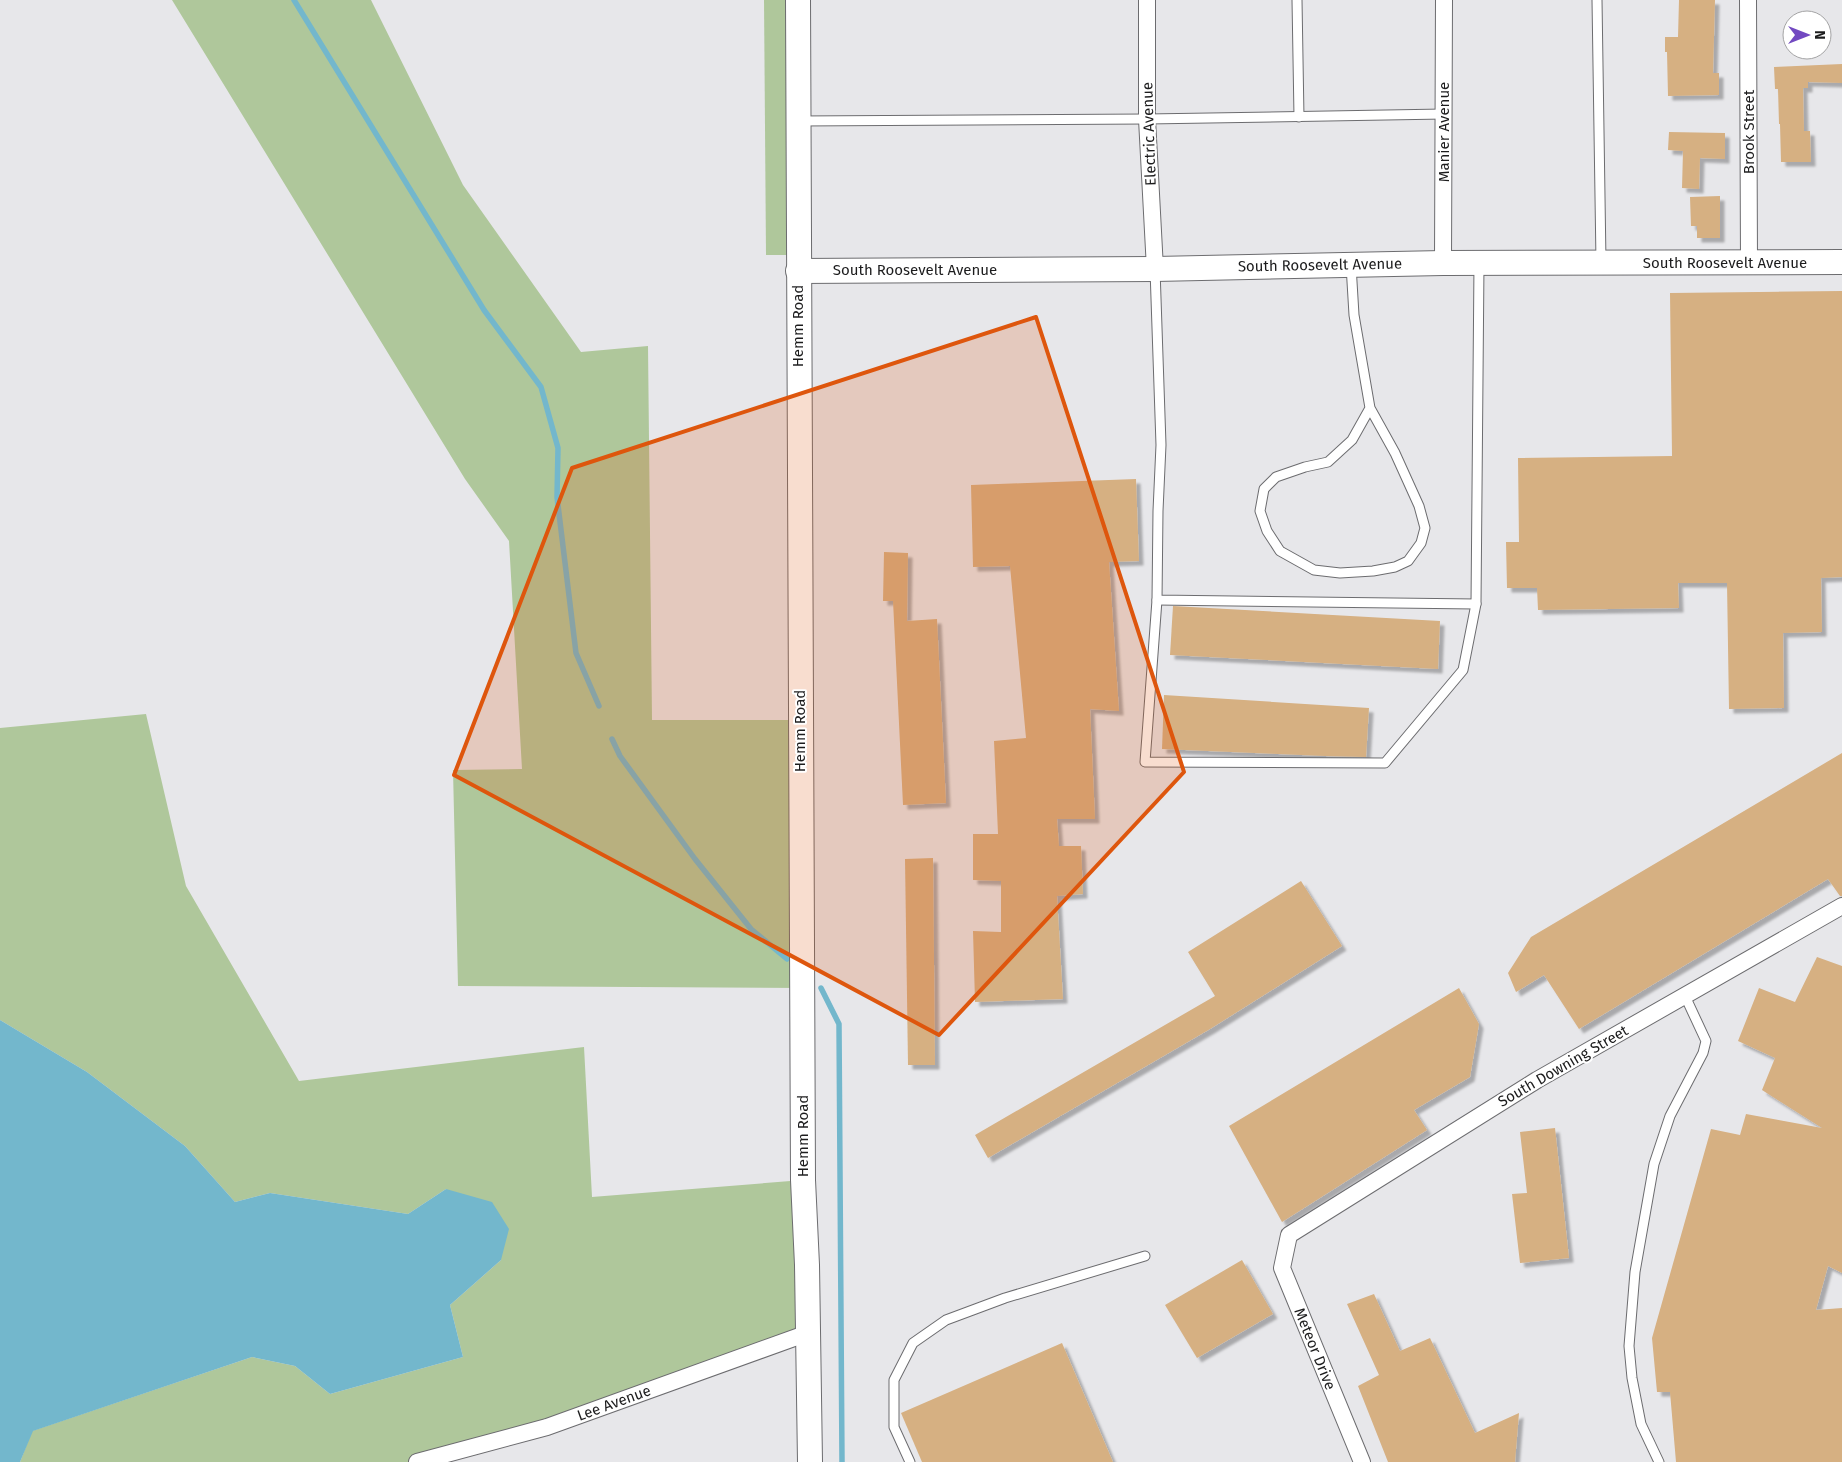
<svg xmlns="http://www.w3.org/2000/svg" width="1842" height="1462" viewBox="0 0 1842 1462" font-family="'Fira Sans',sans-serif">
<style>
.green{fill:#afc79b}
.water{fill:#73b7cc}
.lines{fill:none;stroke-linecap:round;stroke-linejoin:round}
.stream{stroke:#73b7cc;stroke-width:5.5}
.building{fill:#d6b082;filter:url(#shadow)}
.lane-casing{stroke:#6c6c6f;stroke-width:11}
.street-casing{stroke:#6c6c6f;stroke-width:18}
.secondary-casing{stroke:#6c6c6f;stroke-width:26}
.lane{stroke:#fff;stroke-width:9}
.street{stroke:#fff;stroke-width:16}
.secondary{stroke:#fff;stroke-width:24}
.marked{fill:#de560d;fill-opacity:0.2;stroke:#de560d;stroke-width:4;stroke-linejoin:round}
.labels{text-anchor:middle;stroke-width:4;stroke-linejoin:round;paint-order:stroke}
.street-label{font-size:15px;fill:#1c1c1d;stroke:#fff}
</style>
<defs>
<filter id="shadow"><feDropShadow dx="4.5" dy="4.5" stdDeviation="1" flood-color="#0004"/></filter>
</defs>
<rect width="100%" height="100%" fill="#e7e7ea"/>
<g class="green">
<path d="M172,0H371L463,185L581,352L648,346L652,720H800L802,988L458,986L453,770L522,769L509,541L465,479Z"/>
<path d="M764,0H798V255H766Z"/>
<path d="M146,714L186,886L299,1081L584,1047L592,1197L803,1180L808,1333L417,1462H20L32,1431L252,1357L295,1366L330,1394L463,1357L450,1305L501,1260L446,1189L408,1214L270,1193L235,1202L185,1146L87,1072L0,1020V728Z"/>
</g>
<path class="water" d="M0,1020L87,1072L185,1146L235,1202L270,1193L408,1214L446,1189L492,1202L509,1229L501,1260L450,1305L463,1357L330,1394L295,1366L252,1357L33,1431L20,1462H0Z"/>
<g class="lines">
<g class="stream">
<path d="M294,0L484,310L541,387L558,448L557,497L576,653L599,706"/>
<path d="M612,739L620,756L695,859L751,929L787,959"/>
<path d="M821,988L839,1024L842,1462"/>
</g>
</g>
<g class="building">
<path d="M1679,0H1715L1713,73H1719V95L1668,96L1667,52H1665V37H1678Z"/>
<path d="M1842,64V83L1808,82V88H1803L1804,131H1810L1811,162H1781L1780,124H1779L1778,89H1775L1774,67Z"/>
<path d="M1669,132L1725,133V159L1700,158L1699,189L1682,188L1683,151L1668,150Z"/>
<path d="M1720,196V238H1697V226H1691L1690,197Z"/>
<path d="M1842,291V577L1821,578L1822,632L1783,633L1784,708L1729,709L1727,583H1678L1679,608L1538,610L1537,588H1507L1506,542H1519L1518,458L1672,456L1670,293Z"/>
<path d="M1136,479L1139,561L1109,562L1119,711L1090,709L1095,819H1057L1059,846H1081L1083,894L1057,896L1063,999L975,1002L973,931L1001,932V881L973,880V834H998L994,741L1026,738L1010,566L973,567L971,485Z"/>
<path d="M884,552L908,553L907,621L937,619L946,803L903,805L893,601H883Z"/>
<path d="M1173,606L1440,621L1438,669L1170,655Z"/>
<path d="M1164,695L1369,708L1366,757L1325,756L1162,749Z"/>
<path d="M1842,753V896H1840L1828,879L1579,1029L1544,975L1516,992L1508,973L1531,937Z"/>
<path d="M933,858L935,1065H908L905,859Z"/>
<path d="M1301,881L1342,946L1210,1029L988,1158L975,1135L1215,996L1188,952Z"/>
<path d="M1817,957L1842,966V1273L1828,1266L1816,1310L1842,1308V1462H1676L1670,1392H1657L1652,1338L1711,1129L1740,1135L1746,1114L1822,1128L1762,1090L1775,1058L1738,1041L1759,988L1795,1002Z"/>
<path d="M1459,988L1479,1024L1470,1077L1414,1110L1427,1130L1282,1222L1229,1126Z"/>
<path d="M1555,1128L1569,1258L1520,1263L1512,1194L1527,1193L1520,1132Z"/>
<path d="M1242,1260L1273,1314L1197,1358L1165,1305Z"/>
<path d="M1374,1294L1400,1351L1430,1338L1475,1433L1519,1413L1515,1462H1388L1358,1386L1379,1375L1347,1304Z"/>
<path d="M1062,1343L1113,1462H922L901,1413Z"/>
</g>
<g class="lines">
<g class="lane-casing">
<g id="lane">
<path d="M1297,0L1299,117"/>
<path d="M1597,0L1601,262"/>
<path d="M799,121L1147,119L1444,114"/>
<path d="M1351,265L1354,315L1370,408L1395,453L1419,506L1425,528L1421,543L1408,561L1395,567L1373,571L1340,573L1314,570L1280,551L1267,531L1260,511L1264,489L1276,477L1305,467L1328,462L1352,440L1370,408"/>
<path d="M1155,269L1161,445L1158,511L1157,600L1476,604L1479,264"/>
<path d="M1157,600L1145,762L1385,763L1463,670L1476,604"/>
<path d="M910,1462L894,1427V1380L913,1343L946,1320L1005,1298L1145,1256"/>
<path d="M1659,1462L1641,1424L1632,1378L1629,1346L1635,1272L1654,1164L1670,1116L1703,1053L1706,1041L1685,996"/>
</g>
</g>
<g class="street-casing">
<g id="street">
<path d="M1147,0V119L1155,269"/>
<path d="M1748,0L1749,264"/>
<path d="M1443,263L1444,0"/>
<path d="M417,1462L547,1427L808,1333"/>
<path d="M1362,1462L1282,1268L1289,1235L1537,1080L1842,906"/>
</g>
</g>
<g class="secondary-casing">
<g id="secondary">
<path d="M798,0L803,1180L807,1265L810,1462"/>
<path d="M798,271L1155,269L1443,263L1842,262"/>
</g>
</g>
<use href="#lane" class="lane"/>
<use href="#street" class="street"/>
<use href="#secondary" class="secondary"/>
</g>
<path class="marked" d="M1036,317L1184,772L939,1035L454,775L572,468Z"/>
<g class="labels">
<g class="street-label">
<text transform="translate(1444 132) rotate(-90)" y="5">Manier Avenue</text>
<text transform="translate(1749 132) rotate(-90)" y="5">Brook Street</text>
<text transform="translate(1149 134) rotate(-92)" y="5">Electric Avenue</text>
<text x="1725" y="268">South Roosevelt Avenue</text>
<text transform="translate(1320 265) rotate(-1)" y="5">South Roosevelt Avenue</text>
<text x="915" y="275">South Roosevelt Avenue</text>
<text transform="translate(798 326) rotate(-90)" y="5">Hemm Road</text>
<text transform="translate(800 731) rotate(-90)" y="5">Hemm Road</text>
<text transform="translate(1563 1066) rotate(-30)" y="5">South Downing Street</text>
<text transform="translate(803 1136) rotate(-90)" y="5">Hemm Road</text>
<text transform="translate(1315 1349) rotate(68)" y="5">Meteor Drive</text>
<text transform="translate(614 1403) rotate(-20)" y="5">Lee Avenue</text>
</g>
</g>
<g transform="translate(1807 35) rotate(90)"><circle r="24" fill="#ffffff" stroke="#a4a4a5"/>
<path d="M0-4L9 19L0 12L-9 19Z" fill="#7249c1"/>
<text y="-8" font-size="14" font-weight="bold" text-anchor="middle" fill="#1c1c1d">N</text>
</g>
</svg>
